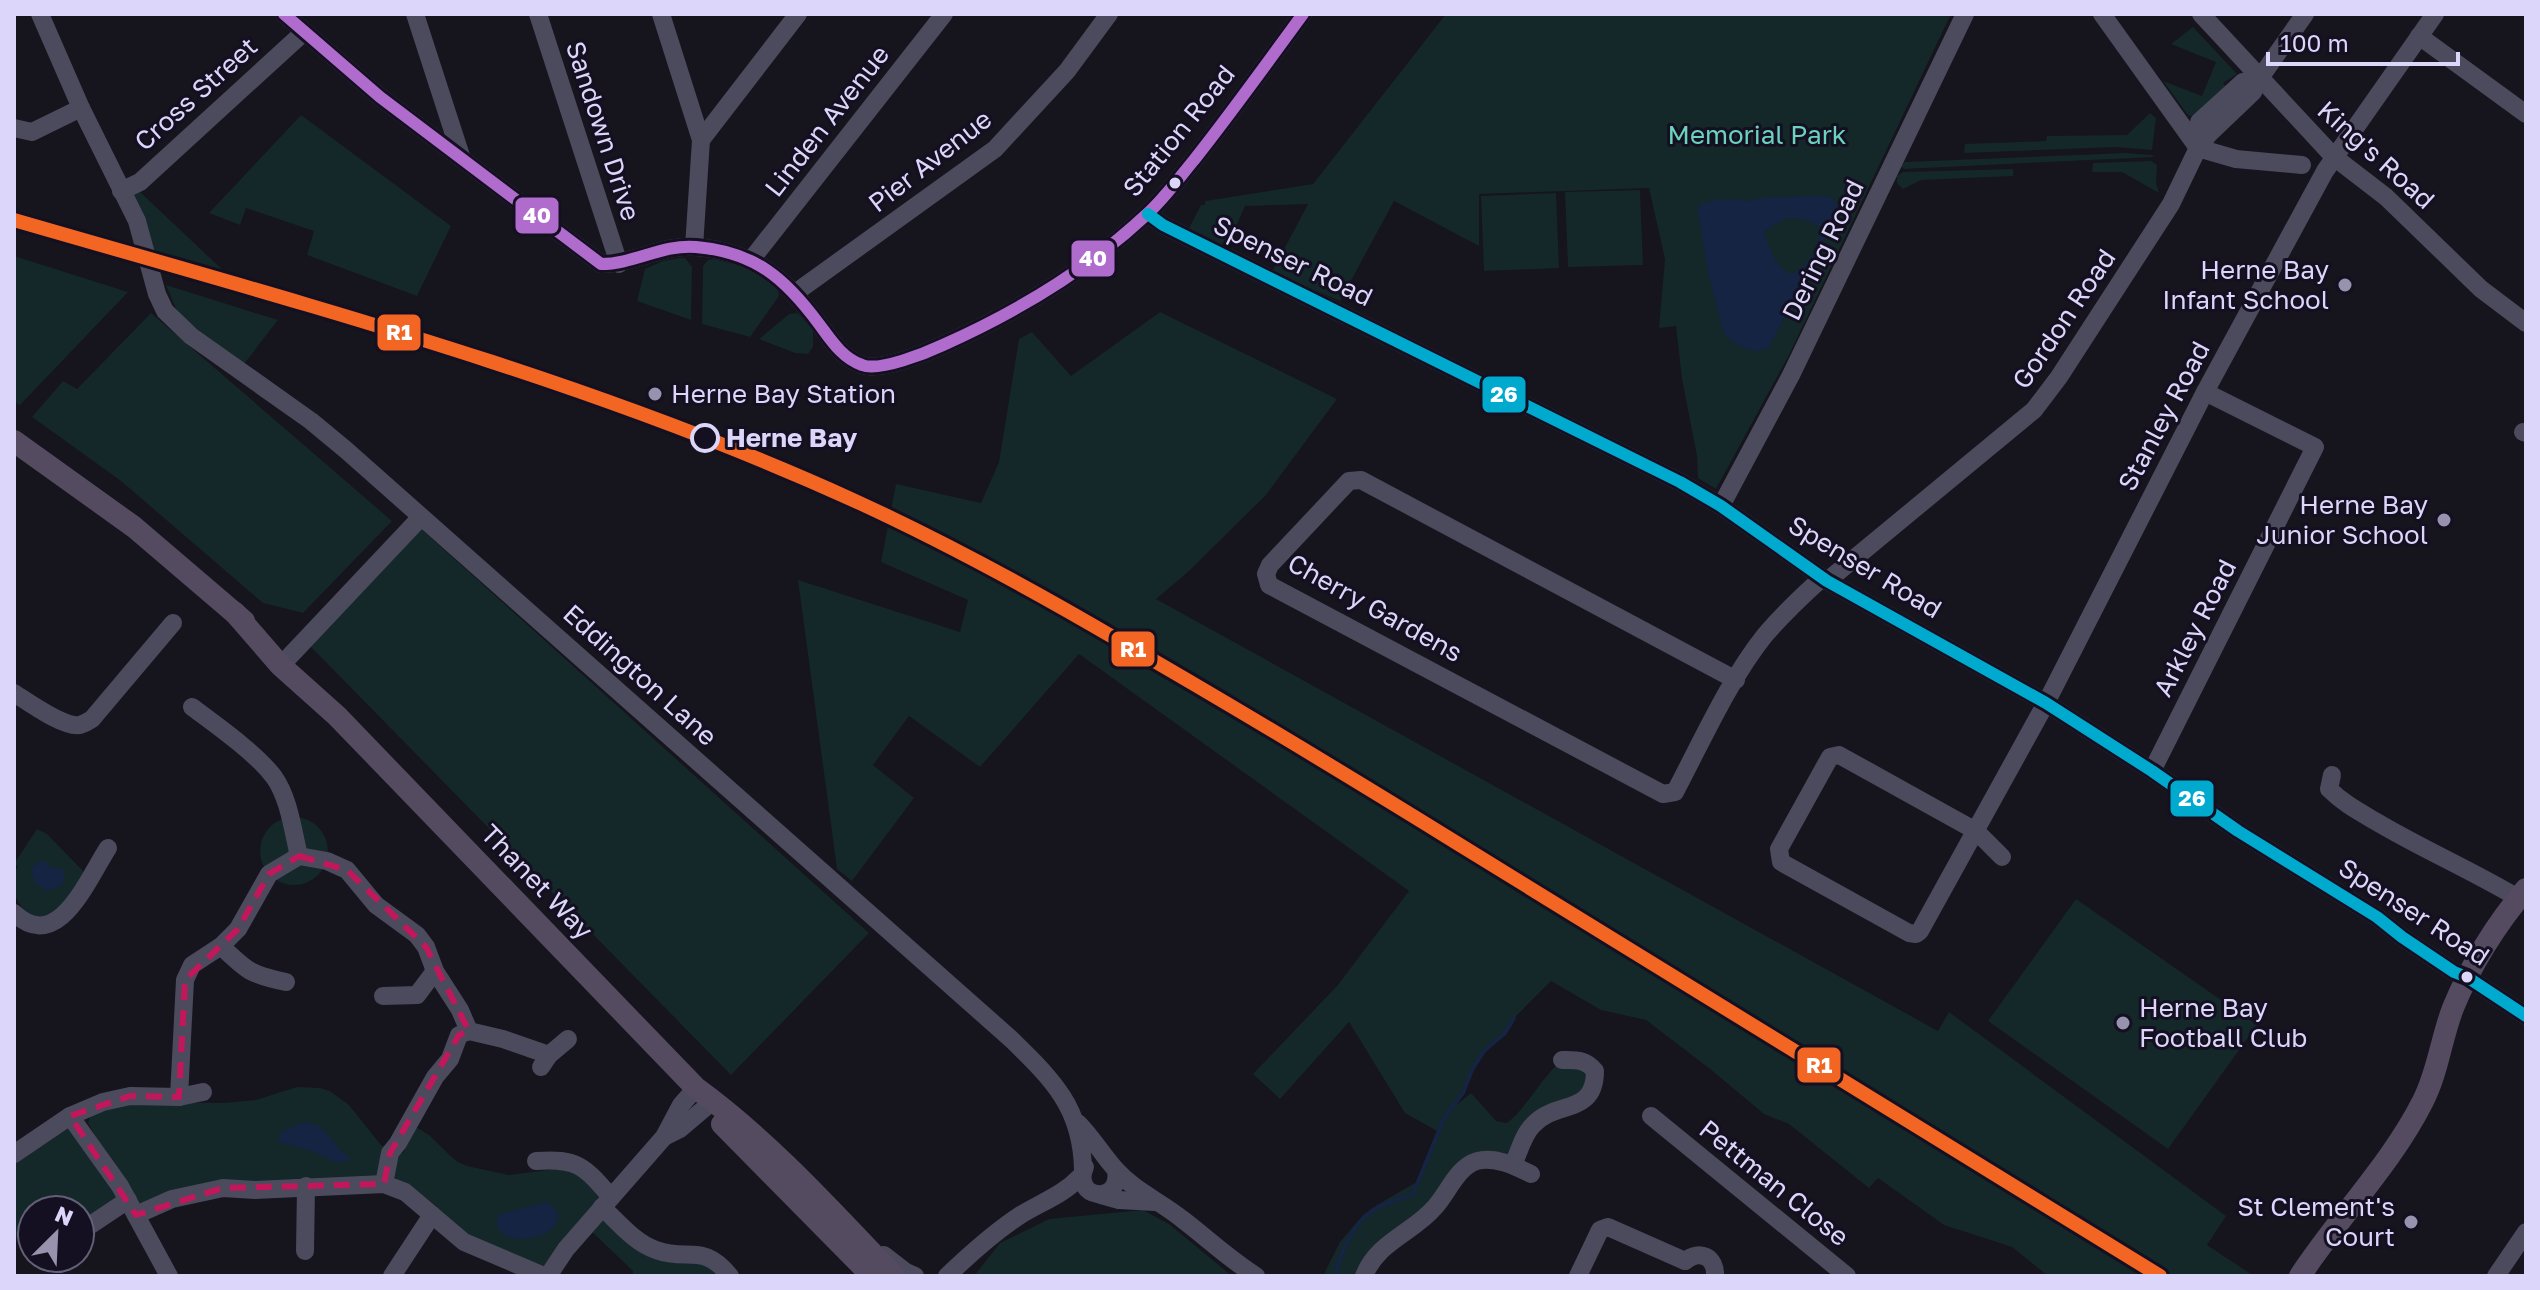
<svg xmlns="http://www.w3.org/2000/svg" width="2540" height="1290" viewBox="0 0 2540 1290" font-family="'Golos Text',sans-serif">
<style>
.green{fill:#142729}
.water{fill:#152442;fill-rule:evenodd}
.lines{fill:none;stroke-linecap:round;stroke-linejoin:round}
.stream{stroke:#152442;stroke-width:4}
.minor{stroke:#4c4a5d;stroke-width:18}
.major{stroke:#554b61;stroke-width:22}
.bus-1-casing{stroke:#141021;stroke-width:18}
.bus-2-casing{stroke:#141021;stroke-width:18}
.bus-1{stroke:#b06ccc;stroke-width:12}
.bus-2{stroke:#00a9ce;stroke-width:12}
.rail-1-casing{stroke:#141021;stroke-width:20}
.rail-1{stroke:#f26522;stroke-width:14}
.marked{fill:none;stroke:#c2185b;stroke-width:6;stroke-dasharray:16 10;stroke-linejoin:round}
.bus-dot{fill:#dcd6fa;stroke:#141021;stroke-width:3}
.poi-dot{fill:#9792ad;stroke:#141021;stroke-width:3}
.stop-dot{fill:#141021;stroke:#dcd6fa;stroke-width:4}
.labels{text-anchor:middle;stroke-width:6;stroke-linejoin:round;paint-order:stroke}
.street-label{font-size:26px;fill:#dcd6fa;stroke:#141021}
.park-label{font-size:26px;fill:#6ad2be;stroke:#141021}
.poi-label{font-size:26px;fill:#dcd6fa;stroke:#141021;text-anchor:end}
.stop-label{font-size:26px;font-weight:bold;fill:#dcd6fa;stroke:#141021;text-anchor:start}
.line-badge{stroke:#141021;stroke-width:3}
.badge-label{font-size:22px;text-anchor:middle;font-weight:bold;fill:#fff}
</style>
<rect width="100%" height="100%" fill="#16141d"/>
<g class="green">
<path d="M1446,14H1951L1789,355L1716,489L1698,478L1697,456L1682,379L1676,326L1659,328L1665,259L1649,188L1479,194V246L1394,201L1340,301L1272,272L1308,204L1245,206L1227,247L1189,228L1201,205H1205V201L1313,184Z"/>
<path d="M2193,27L2237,74L2223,83L2227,88L2193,117L2188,115L2163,81L2202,96L2216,62L2171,44Z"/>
<path d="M2150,113L2156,118L2152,150L2116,147L1964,153L1965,144L2046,141L2047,136L2127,135Z"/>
<path d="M301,115L451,226L417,296L307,255L314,231L246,208L240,225L209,213Z"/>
<path d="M2125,153L2152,155L2154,157L1904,169L1901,166L1905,162Z"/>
<path d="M2151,161L2157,165L2156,183L2159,193L2122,172H2092L2093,163Z"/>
<path d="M2013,169V176L1921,180L1903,189L1897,183V176L1903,172Z"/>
<path d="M1640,190L1643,265L1568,267L1565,192Z"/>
<path d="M139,191L229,276L156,255L130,193Z"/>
<path d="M1556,193L1559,268L1484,271L1481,196Z"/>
<path d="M14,256L128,292L20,405L14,402Z"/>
<path d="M680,258H685L692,267L691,320L637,301L645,269L663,261Z"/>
<path d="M715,259L747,268L777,287L779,296L750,337L702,324L703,266L708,260Z"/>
<path d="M166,285L278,320L244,364L179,316Z"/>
<path d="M1160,312L1337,399L1266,495L1188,572L1156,599L1938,1031L1949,1012L2226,1216L2207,1245L2254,1276H2048L2012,1247L1944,1225L1878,1178L1869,1188L1789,1124L1764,1114L1710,1069L1646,1020L1601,1010L1551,981L1514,1018L1505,1033L1484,1051L1455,1106L1471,1093L1496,1121L1507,1123C1529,1105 1541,1078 1562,1060L1586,1061L1594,1089L1544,1115L1513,1165L1477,1161L1364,1276H1323L1340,1242L1363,1215L1377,1205L1420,1180L1439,1132L1405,1113L1349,1022L1280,1099L1253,1074L1337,986L1409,891L1079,654L980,767L909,716L873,765L914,798L852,881L837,869L798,580L960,632L968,600L881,562L896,484L981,503L999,462L1019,339L1032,332L1071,376Z"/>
<path d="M151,313L392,521L303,613L263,603L121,481L32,417L63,381L77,389Z"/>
<path d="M798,313L813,330V347L808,354L795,353L759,339L789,314Z"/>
<path d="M419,527L869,933L731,1075L310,646Z"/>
<circle cx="294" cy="851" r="34"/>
<path d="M37,829L47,834L83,871L82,878L57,915L37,922C20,907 4,890 18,866L14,864Z"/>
<path d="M2076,899L2257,1025L2168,1149L1988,1021Z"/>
<path d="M297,1087L320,1088L330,1091L349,1105L381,1145L403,1153L416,1127L429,1135L456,1161L467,1166L509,1175L556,1169L578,1173L607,1197L600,1221H605L640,1250L655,1259L707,1265L726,1276H633V1271L590,1230L545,1270L478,1246L398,1182L396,1178L382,1173L378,1176L139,1206L80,1232V1210H32V1248L14,1238V1163L66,1125L96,1138L88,1123L91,1115L134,1102L223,1103L256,1100Z"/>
<path d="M1143,1210L1169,1224L1232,1276H974L1000,1243L1049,1219Z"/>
</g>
<g class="water">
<path d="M1823,196L1833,198L1837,205V214L1770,346C1757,358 1732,345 1723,331L1707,269L1698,211L1699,205L1714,200L1739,199L1746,201L1767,197ZM1787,218C1799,219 1812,219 1820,228C1818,250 1811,263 1791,274C1778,270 1767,245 1764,231Z"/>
<path d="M39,861H44L50,867L62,869L65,876L62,885L47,891L35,883L31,870Z"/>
<path d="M305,1122C331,1125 331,1148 350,1157L349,1160L338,1163L312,1151L278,1142L281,1132Z"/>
<path d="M547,1202C581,1222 529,1251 501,1233L497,1225L498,1215Z"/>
</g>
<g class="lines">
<path class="stream" d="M1335,1276C1340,1253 1352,1226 1372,1211C1384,1203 1400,1199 1413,1194L1445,1116L1463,1093L1472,1070L1484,1051L1505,1033L1514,1018"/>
<g class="minor">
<path d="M40,14L81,108L137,221L157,294L165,311L191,336L311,421L346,450L1011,1039C1053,1080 1082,1108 1083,1170"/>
<path d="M284,14L380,97L601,264C634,264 663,244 696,247C755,252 785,278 819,324C831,340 842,358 862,365C879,372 926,353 943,345C1017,312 1087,270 1146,215C1164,199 1179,178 1194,160C1232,112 1267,63 1303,14"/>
<path d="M415,14L462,159"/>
<path d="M538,14L619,264"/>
<path d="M661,14L701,140L694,247"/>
<path d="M2102,14L2198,148L2236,159L2302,165"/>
<path d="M2201,14L2334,157L2386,197L2481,289L2526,323"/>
<path d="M2419,36L2526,114"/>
<path d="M14,128L32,132L81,108"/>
<path d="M701,140L798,14"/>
<path d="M2198,148L2199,122L2243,82L2260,78"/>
<path d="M121,191L140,182L304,32"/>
<path d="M1148,214L1163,225L1680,482L1721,506L1827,581L2046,703L2152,771L2238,831L2377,917L2402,937L2454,972L2467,977L2526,1016"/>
<path d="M751,260L944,14"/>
<path d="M795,293L995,149L1067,71L1109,14"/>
<path d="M2523,432L2526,433"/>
<path d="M1721,506L1791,375L1965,14"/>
<path d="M1827,581L2034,410L2059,377L2171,204L2198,148L2209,134L2253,92L2260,78L2305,14"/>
<path d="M288,658L421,517"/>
<path d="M1736,680L1361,480L1349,481L1270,565L1266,574L1269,585L1663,794L1675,792C1702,741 1729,680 1765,635C1783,614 1802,596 1822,578"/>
<path d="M14,693C28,702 64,728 80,725C83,724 89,721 92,719L173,623"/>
<path d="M192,707C216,725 256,753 274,777C289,798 293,831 299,856"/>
<path d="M2152,771L2315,447L2205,392"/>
<path d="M2332,775L2329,789C2343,803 2358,811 2375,821C2422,849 2471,870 2518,898"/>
<path d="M2002,857L1976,831L1839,755L1830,757L1779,849L1781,862L1909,933L1916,934L1920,931L2046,703L2205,392L2325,171L2435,14"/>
<path d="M14,913C58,955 87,880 108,848"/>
<path d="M221,946C247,971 251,975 286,982"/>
<path d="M383,996L417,995L435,971"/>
<path d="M469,1031L503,1039L549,1055"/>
<path d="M541,1067L549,1055L568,1039"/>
<path d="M179,1097L185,980L192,965L221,946L238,929L269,874L299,856L327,861L347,870L376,905L417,935L426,947L435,971L460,1010L469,1031L459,1035L450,1059L435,1077L398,1143L390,1153L384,1184"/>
<path d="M70,1116L120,1186L169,1276"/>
<path d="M1651,1116L1847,1276"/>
<path d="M1078,1123C1093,1138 1103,1156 1117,1171C1135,1191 1161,1202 1182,1219C1207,1238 1229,1259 1256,1276"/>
<path d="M664,1137L680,1129L706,1107"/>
<path d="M14,1154L70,1116L103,1102L130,1096L179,1097L203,1092"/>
<path d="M536,1161C577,1158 584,1166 610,1196"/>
<path d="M1513,1165C1519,1152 1523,1135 1533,1125C1555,1100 1595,1116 1595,1071C1586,1059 1576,1060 1562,1060"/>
<path d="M1085,1167C1071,1199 1122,1206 1116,1170"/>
<path d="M1101,1195L1119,1200L1155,1202"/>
<path d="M602,1207C618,1222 635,1243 656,1250C688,1262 703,1242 730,1276"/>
<path d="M136,1215L172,1199L223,1188L255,1190L384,1184L405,1192L464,1242L544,1276"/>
<path d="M80,1232L128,1200"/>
<path d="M305,1251L306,1186"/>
<path d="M884,1255L906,1272L915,1276"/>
<path d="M1685,1261C1700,1249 1716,1257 1715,1276"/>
<path d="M392,1276L432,1215"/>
<path d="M548,1276L566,1249L664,1137L681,1105L696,1088"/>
<path d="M947,1276C970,1254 992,1234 1019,1216C1041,1202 1062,1196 1081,1176"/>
<path d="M1364,1276C1377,1242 1413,1233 1435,1207C1448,1193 1457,1167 1477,1161C1495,1156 1515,1166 1531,1174"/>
<path d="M1578,1276L1600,1230L1608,1227L1685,1261"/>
<path d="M2496,1276L2526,1232"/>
</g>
<g class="major">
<path d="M14,441L134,527L244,621"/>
<path d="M235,613L280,665L337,716L696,1088C769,1141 831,1210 894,1276"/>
<path d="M722,1124L872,1276"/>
<path d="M2300,1276C2338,1218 2392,1163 2423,1101C2438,1072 2441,1039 2453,1008C2470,966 2497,923 2526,889"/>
</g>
<g class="bus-1-casing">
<path id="bus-1" d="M284,14L380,97L601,264C634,264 663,244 696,247C755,252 785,278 819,324C831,340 842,358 862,365C879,372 926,353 943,345C1017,312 1087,270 1146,215C1164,199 1179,178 1194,160C1232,112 1267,63 1303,14"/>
</g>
<g class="bus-2-casing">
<path id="bus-2" d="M1148,214L1163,225L1680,482L1721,506L1827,581L2046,703L2152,771L2238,831L2377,917L2402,937L2454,972L2467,977L2526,1016"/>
</g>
<use href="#bus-1" class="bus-1"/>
<use href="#bus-2" class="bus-2"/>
<g class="rail-1-casing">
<path id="rail-1" d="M14,220C297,302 582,377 851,499C943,541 1031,589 1118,640C1233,706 1347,775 1460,845C1694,988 1928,1131 2160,1276"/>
</g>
<use href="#rail-1" class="rail-1"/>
</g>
<path class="marked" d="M299,856L347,870L426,947L469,1031L459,1035L390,1153L384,1184L223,1188L136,1215L70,1116L130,1096L179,1097L185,980L238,929L269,874Z"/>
<g class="bus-dot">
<circle cx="1175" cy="183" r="7"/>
<circle cx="2467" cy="977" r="7"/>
</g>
<g class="poi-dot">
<circle cx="2345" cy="285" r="8"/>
<circle cx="655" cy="394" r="8"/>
<circle cx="2444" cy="520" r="8"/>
<circle cx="2123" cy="1023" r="8"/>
<circle cx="2411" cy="1222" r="8"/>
</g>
<circle class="stop-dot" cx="705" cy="438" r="13"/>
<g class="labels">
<g class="street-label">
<text transform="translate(196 94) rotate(-42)" y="9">Cross Street</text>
<text transform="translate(827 121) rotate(-52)" y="9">Linden Avenue</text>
<text transform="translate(603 131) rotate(72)" y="9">Sandown Drive</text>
<text transform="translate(1179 131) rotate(-51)" y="9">Station Road</text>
<text transform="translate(2376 155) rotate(42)" y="9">King's Road</text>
<text transform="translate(930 161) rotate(-38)" y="9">Pier Avenue</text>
<text transform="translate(1823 250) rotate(-64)" y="9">Dering Road</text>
<text transform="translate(1293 261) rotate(26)" y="9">Spenser Road</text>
<text transform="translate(2064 319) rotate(-56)" y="9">Gordon Road</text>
<text transform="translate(2164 416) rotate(-62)" y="9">Stanley Road</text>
<text transform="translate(1865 567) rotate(31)" y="9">Spenser Road</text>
<text transform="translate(1375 608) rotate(29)" y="9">Cherry Gardens</text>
<text transform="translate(2195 628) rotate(-63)" y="9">Arkley Road</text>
<text transform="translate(640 675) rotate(42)" y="9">Eddington Lane</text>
<text transform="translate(537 882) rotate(46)" y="9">Thanet Way</text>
<text transform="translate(2414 912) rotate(33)" y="9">Spenser Road</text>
<text transform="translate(1774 1183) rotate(39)" y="9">Pettman Close</text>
</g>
<g class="park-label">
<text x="1757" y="144">Memorial Park</text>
</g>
<g class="poi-label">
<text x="2329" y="279">Herne Bay<tspan x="2329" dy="30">Infant School</tspan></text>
<text x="671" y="403" text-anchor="start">Herne Bay Station</text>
<text x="2428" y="514">Herne Bay<tspan x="2428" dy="30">Junior School</tspan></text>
<text x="2139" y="1017" text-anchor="start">Herne Bay<tspan x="2139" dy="30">Football Club</tspan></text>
<text x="2395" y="1216">St Clement's<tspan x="2395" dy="30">Court</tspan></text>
</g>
<g class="stop-label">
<text x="726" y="447">Herne Bay</text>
</g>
</g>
<g class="line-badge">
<rect x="514" y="196" width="46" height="39" rx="8" fill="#b06ccc"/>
<rect x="1070" y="239" width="46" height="39" rx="8" fill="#b06ccc"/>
<rect x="376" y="313" width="46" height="39" rx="8" fill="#f26522"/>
<rect x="1481" y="375" width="46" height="39" rx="8" fill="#00a9ce"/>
<rect x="1110" y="630" width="46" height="38" rx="8" fill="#f26522"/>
<rect x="2169" y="779" width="46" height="39" rx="8" fill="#00a9ce"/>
<rect x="1796" y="1046" width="46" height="38" rx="8" fill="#f26522"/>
</g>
<g class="badge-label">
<text x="537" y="223">40</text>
<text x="1093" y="266">40</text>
<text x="399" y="340">R1</text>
<text x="1504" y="402">26</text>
<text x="1133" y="657">R1</text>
<text x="2192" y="806">26</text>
<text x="1819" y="1073">R1</text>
</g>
<rect width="2540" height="1290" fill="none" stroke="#dcd6fa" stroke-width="32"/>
<g transform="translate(56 1234) rotate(24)"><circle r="38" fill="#141021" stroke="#645f78" stroke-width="2"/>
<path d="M0-6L14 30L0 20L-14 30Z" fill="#9792ad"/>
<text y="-12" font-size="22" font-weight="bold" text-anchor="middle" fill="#dcd6fa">N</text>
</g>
<path d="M2268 52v12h190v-12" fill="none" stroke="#dcd6fa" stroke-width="4"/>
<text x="2280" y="52" font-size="24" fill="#dcd6fa" stroke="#141021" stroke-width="6" paint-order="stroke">100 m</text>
</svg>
